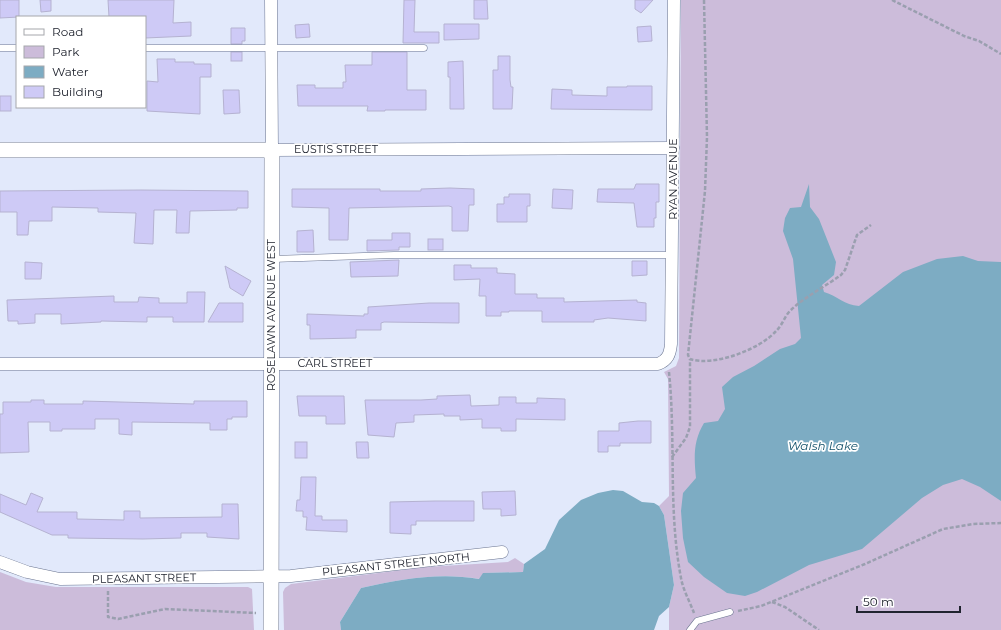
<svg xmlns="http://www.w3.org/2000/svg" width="1001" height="630" viewBox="0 0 1001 630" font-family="Montserrat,sans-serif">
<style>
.green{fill:#ccbcda}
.water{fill:#7dacc3}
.building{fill:#cecaf6;stroke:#b5b2d1}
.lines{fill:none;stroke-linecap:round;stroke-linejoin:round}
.service-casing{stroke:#6a748f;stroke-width:7}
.minor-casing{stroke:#6a748f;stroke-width:13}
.tertiary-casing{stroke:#6a748f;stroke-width:16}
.path{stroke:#9a9faf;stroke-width:2.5;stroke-dasharray:4 2;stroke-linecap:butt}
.service{stroke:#fff;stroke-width:6}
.minor{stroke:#fff;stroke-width:12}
.tertiary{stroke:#fff;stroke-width:15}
.labels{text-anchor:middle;stroke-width:3.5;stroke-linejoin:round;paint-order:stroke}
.street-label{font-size:11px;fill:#20242f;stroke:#fff}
.water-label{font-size:12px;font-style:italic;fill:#13516a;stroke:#fff}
</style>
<rect width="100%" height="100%" fill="#e2e9fb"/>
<g class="green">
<path d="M681,0H1001V630H669V607L674,585L664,515L659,506L669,496L668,379L664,372L676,366L679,358Z"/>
<path d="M515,558L524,564L523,572L484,573L480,579C440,572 400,579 361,588L340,622L341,630H284L283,592L285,588L291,584L426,567L508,562Z"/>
<path d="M0,572L26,582L56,587H248L252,589L254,630H0Z"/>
</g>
<g class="water">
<path d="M809,184L810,207L819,219L836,262L834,275L822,285L824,292C838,296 844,305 859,306L903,272L937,259L963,256L978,261L1001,262V501L980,487L962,479L943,485L922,498L862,549L809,565L757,592L745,596L727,593L704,577L688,562L683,538L681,511L683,493L696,478C694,458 693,441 704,423L718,421L725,409L722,387L733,377L754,366L780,349L795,344L801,338L793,259L783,231L785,218L790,208L801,207Z"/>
<path d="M613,490L623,491L642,502L654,503L659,506L664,515L674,585L669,607L659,616L654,630H341L340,622L361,588C400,579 440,572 479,579L483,573L523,572L524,564L545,549L559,520L581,500L598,493Z"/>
</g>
<g class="building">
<path d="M0,0H19V17L0,18Z"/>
<path d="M40,0H51V11L41,12Z"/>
<path d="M108,0H174L173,23L191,22V36L145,38V17H109Z"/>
<path d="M404,0H415L414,32H439V43H403Z"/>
<path d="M474,0H487L488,19H474Z"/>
<path d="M635,0H653L641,13L635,9Z"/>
<path d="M309,24L310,37L296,38L295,25Z"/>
<path d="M444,24H479V39L444,40Z"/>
<path d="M651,26L652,41L638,42L637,27Z"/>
<path d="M231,28H245V41H242V44H231Z"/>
<rect x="231" y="52" width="11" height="9"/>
<path d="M372,52H407V90H426V110H385V111H367L368,106H298L297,85H315V88H343V82H346L345,65H372Z"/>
<path d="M498,56H510V80L511,87H513L512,109H493V70H498Z"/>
<path d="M157,59H175V62H194V64H211V77H200V114L147,111V81L158,82Z"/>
<path d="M463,61L464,109H450V77H448V62Z"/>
<path d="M627,86H652V110L551,109L552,89L572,90V95L607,96V87H627Z"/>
<path d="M223,90H239L240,113L224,114Z"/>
<rect x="0" y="96" width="11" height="15"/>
<path d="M636,184H659V202H656V218H654V227H637L634,203L597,202L598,189H634Z"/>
<path d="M450,188L474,189V205H469L468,231H452V207L449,206L349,208L348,240H329V208L292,207V189H380V191H421V189Z"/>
<path d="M553,189L573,190L572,209L552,208Z"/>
<path d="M141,190L248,191V208H237V210L190,211L189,233H176L177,210H154L153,244L134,243L136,213L98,212V208L52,207V221H29L28,235H17V212H0V191Z"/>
<path d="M509,194H530V206H527V222H497V204H504V197H509Z"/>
<path d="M313,230L314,252H297V231Z"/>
<path d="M392,233H410V247H399V250L367,251V240H392Z"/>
<rect x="428" y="239" width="15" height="11"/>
<path d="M399,260L398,276L351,277L350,262Z"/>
<path d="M632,261H647V275L632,276Z"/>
<path d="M25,262L42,263L41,279H25Z"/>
<path d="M454,265H471V268H497V273L515,274V294H537V298H564V302L637,300V302L646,303V321L608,318L594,320V322H542V311H509V312H501V316H486V296H479L480,279L454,280Z"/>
<path d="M225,266L251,281L243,296L230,288Z"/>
<path d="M187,292H205L204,322H173V317H147V322L101,321V322L61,324V314H35V323L18,324V321H8L7,300L114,296V302H138L139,297L159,298V303H187Z"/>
<path d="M219,303H243V322H208Z"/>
<path d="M429,303H459V323L384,322L381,323V330H356V338L310,339V325H307V314L364,316V314H368V307Z"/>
<path d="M470,395L471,406L499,405V397H516V403H537V398L565,399V420L516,419V431H501V428H482V419L460,420V416H444V414L414,415V422L396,423L394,437L368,435L365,400H421L437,399V396Z"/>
<path d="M297,396H344L345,424H326V416H299Z"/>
<path d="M31,400H44V404H83V401L194,404V401H247V417H232V419H227V430H210V423L132,422V435L119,434V419H95V429H62V431H50V422H28L29,452L0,453V414H3V402H31Z"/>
<path d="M638,421H651V443H620V446H608V452H598V431H619V423Z"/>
<rect x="295" y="442" width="12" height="16"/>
<path d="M356,442H368L369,458H357Z"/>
<path d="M301,477H316L315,516H322V520H347V532L306,530L307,517H303V511H296L297,500H300Z"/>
<path d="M515,491L516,515L501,516V509H483L482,492Z"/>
<path d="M31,493L43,498L37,512H77V519L124,520V511H140V518L222,517V504H238L239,539L207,537V533H181V538L143,539L68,538V535H52L0,512V494L26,505Z"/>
<path d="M435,501H474V521H416V525H411V534L390,533V502Z"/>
</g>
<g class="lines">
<g class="service-casing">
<g id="service">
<path d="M0,48H17"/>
<path d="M145,48H424"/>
<path d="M272,259L394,255H672"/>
<path d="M690,630L697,621L730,612"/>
</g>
</g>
<g class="minor-casing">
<g id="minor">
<path d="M271,0L272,150L673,148"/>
<path d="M0,364H658C668,360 670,354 671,344L674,0"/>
<path d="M0,562L27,572L60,579L291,576L502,552"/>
</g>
</g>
<g class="tertiary-casing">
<path id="tertiary" d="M0,150H272L271,630"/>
</g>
<g class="path">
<path d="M704,0L707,137L705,191L688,355L690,359C714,367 761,349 777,330C783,324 785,315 791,310C803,298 826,286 841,275L845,270L857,235L871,225"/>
<path d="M892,0L964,36L979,41L1001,54"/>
<path d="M669,372C676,441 668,510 681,578C683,590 690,602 694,613"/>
<path d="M672,457L686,438L690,427V359"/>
<path d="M108,591V617L118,619L165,609L256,613"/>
<path d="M772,602L785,607L819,630"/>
<path d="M738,611L761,606L865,564L943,529L973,524L1001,523"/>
</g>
<use href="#service" class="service"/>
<use href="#minor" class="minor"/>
<use href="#tertiary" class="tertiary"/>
</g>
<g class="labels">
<g class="street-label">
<text x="336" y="153">EUSTIS STREET</text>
<text transform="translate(673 179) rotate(-90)" y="4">RYAN AVENUE</text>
<text transform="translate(271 315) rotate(-90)" y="4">ROSELAWN AVENUE WEST</text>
<text x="335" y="367">CARL STREET</text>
<text transform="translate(396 564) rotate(-6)" y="4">PLEASANT STREET NORTH</text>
<text transform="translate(144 578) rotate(-1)" y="4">PLEASANT STREET</text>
</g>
<g class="water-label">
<text x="823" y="450">Walsh Lake</text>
</g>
</g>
<rect x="16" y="16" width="130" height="92" fill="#ffffff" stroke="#a6a7ac"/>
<rect x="24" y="29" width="20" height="6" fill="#ffffff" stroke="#a6a7ac"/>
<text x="52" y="36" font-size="12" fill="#20242f">Road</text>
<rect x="24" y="46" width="20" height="12" fill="#ccbcda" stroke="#a6a7ac"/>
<text x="52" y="56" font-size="12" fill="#20242f">Park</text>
<rect x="24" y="66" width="20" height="12" fill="#7dacc3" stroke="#a6a7ac"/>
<text x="52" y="76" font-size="12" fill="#20242f">Water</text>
<rect x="24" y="86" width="20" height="12" fill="#cecaf6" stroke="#a6a7ac"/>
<text x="52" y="96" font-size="12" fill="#20242f">Building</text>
<path d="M857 606v6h103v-6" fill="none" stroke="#20242f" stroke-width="2"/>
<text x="863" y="606" font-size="12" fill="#20242f" stroke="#ffffff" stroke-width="3" paint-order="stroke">50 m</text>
</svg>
